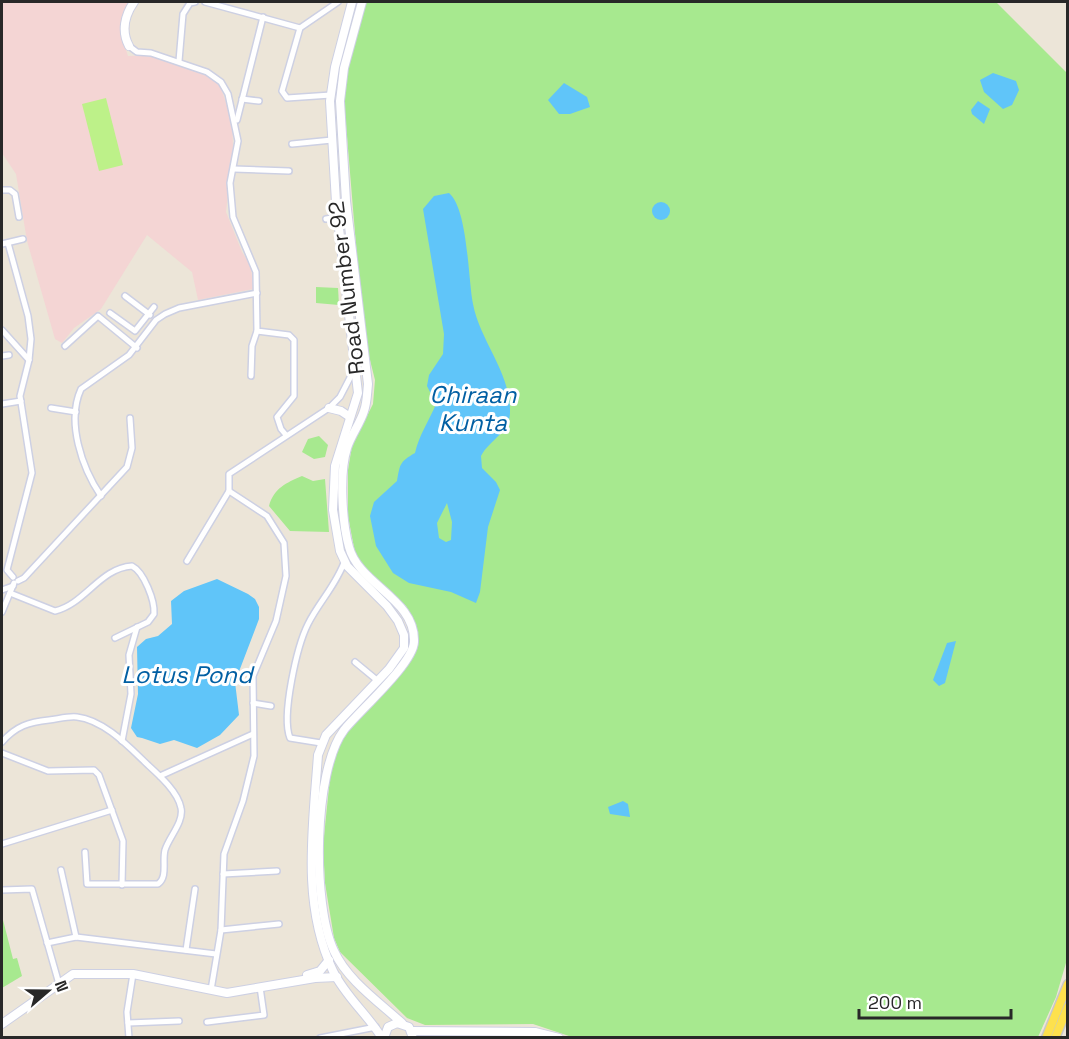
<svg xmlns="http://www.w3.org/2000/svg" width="1069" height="1039" viewBox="0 0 1069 1039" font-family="'Space Grotesk',sans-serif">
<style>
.medical{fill:#f4d5d4}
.green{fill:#a7e98f}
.pitch{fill:#bdf189}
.water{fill:#60c5f9;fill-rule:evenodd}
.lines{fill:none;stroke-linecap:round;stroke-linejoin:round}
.street-casing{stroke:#cdd0e3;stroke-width:8}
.secondary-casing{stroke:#cdd0e3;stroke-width:10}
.primary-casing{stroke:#c7c7c7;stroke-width:11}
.street{stroke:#fff;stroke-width:5}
.secondary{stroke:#fff;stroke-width:8}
.primary{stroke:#fde14d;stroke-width:8}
.labels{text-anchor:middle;stroke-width:6;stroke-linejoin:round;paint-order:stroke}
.street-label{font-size:22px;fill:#282828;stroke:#fff}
.water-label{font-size:24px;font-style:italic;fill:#015fa3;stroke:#fff}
</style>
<rect width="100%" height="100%" fill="#ece5d8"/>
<path class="medical" d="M2,2H128L120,31L128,56L155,55L210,75L220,85L232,121L233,146L226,212L242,252L251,266L253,289L198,300L192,272L147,235L101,309L74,328L62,343L55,339L27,241L16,174L2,153Z"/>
<g class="green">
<path d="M366,2H996L1068,74V956L1056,997L1038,1037L575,1038L533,1024L425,1025L407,1018L340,952L334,938L325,883L323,846L332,758L346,734L413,656L418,647V635L413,621L406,606L362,565L355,553L348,516V470L352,446L373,404L375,380L365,340L360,293L343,88Z"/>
<path d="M316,287L338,288L339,305L316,303Z"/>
<path d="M319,436L328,445L325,457L314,459L302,452L308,439Z"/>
<path d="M302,476L313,481L325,479L329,532L290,531L269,506C274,488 286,483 302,476Z"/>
<path d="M2,916L13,959L17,958L22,976L2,988Z"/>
</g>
<path class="pitch" d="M106,98L123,165L99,171L82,104Z"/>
<g class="water">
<path d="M993,73L1016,81L1019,90L1012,105L1003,109L984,92L980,80Z"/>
<path d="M564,83L587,97L590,107L570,114H559L548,100Z"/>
<path d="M978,101L990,109L984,124L972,114L971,110Z"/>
<path d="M449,193C468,209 468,279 473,304C480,341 511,373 510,412C510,433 490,439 481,456L482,468L496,482L500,490L488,527L480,592L476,603L451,592L409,583L393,573L376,546L370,516L374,502L397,481C400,465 399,462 415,453C419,435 429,421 436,404L427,386L429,375L443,354L444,334L423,209L434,196ZM447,503L452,522L451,540L446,542L439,538L437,523Z"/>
<circle cx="661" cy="211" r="9"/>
<path d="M217,579L248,594L255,599L259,607V619L235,682L239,715L220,735L197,748L174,740L160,744L142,738L137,737L131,728L138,694L137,647L146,639L158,636L172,624L171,601L184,591Z"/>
<path d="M956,641L945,683L939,686L933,680L947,643Z"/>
<path d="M623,801L628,804L630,817L610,814L608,807Z"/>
</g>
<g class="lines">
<g class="street-casing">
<g id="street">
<path d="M205,2L300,28"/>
<path d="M129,46L137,52L151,53L207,72L221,82L228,94L238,141L230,183L233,217L256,272L257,331L289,335L294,340V396L277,417L281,429L286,435"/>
<path d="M179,61L183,14L190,3L195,2"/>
<path d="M331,95L287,98L282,91L300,28L338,2"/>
<path d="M242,99L259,101"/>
<path d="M237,120L263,17"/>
<path d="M292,144L332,140"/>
<path d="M234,169L289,171"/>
<path d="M2,190H10L15,194L19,217"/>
<path d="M326,219L338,217"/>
<path d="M8,243L28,316L31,339L29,360L20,396L32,473L7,570L13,577"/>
<path d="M2,244L23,239"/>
<path d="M125,296L150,315"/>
<path d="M110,313L135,331L154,307"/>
<path d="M2,330L29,360"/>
<path d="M65,346L98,316L137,348"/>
<path d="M2,356L9,355"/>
<path d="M251,376L252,346L257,331"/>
<path d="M2,404L21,401"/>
<path d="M51,408L76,412"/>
<path d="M101,496C82,468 66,422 81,389L129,355L156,320L165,314L179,308L257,293"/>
<path d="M187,561L229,491V474L329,408L340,397L354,370"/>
<path d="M18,581L24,578L127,467L132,448L130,418"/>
<path d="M2,590L13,586"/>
<path d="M10,593L55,611C85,604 100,568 132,566C144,572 155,601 154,614L148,622L115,638"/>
<path d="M2,612L14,583"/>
<path d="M355,662L378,681"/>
<path d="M253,703L271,706"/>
<path d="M122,741L131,694L129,655L137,627"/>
<path d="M2,742C16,726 29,722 49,720C58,719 68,716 77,717C104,720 129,747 148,765C159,775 178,792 181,808C184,822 169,837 165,850C162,861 168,877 158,884H87L85,852"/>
<path d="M321,743L290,738C281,716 297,646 308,624C319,602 337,584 345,560"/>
<path d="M2,753L48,771L94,770L99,775L123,841L122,885"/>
<path d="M160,776L253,734"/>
<path d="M2,844L112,810"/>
<path d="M61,870L76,937"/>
<path d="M223,874L277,871"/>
<path d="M2,890L32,889L59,984"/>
<path d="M221,930L279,924"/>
<path d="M47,943L76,937L216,954"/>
<path d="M186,950L195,889"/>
<path d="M211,990L221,930L224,854L243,801L254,756L253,676L276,621L286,576L284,543L267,516L229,491"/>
<path d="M207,1022L264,1015L260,987"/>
<path d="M128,1023L179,1021"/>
<path d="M129,1038L127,1012L133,974"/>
<path d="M320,1038L376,1027"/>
</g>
</g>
<g class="secondary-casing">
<g id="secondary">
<path d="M352,2L335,67L330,101L336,202L358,393L335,466L333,510L340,551L347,566L387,606L398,621L404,635V648L389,669L326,735L318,755C313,827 301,904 333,971C345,996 368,1015 382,1038"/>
<path d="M362,2L344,68L340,101L346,201L368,384C367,393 367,403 364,411C360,424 351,435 347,448C339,473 342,522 349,547C359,585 416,599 414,642C413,664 359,711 344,730C313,771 312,905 334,951C347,980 379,1002 402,1023"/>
<path d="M129,46C121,31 125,15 134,2"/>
<path d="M329,408L341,411L350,417"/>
<path d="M307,975L320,971L329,960"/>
<path d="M2,1024L73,974H133L227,993L315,978L337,977"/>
<path d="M411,1031L535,1032L559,1038"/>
<path d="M384,1038L388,1027L397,1023L409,1027L413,1038"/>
</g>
</g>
<g class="primary-casing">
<g id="primary">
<path d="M1046,1038L1068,984"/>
<path d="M1055,1038L1068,1007"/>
</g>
</g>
<use href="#street" class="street"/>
<use href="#secondary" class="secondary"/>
<use href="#primary" class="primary"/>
</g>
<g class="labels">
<g class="street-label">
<text transform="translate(346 288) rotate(-97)" y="8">Road Number 92</text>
</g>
<g class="water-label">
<text x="473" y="403">Chiraan<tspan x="473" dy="28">Kunta</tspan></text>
<text x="187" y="683">Lotus Pond</text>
</g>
</g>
<rect width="1069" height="1039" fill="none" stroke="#282828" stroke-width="6"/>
<g transform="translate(48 991) rotate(70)" stroke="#ffffff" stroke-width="4.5" paint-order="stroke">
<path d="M0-4.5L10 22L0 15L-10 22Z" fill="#282828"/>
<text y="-9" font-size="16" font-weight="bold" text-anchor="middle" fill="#282828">N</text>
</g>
<path d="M859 1009v9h152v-9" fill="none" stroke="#282828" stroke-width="3"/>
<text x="868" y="1009" font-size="18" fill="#282828" stroke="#ffffff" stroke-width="4.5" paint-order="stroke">200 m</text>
</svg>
